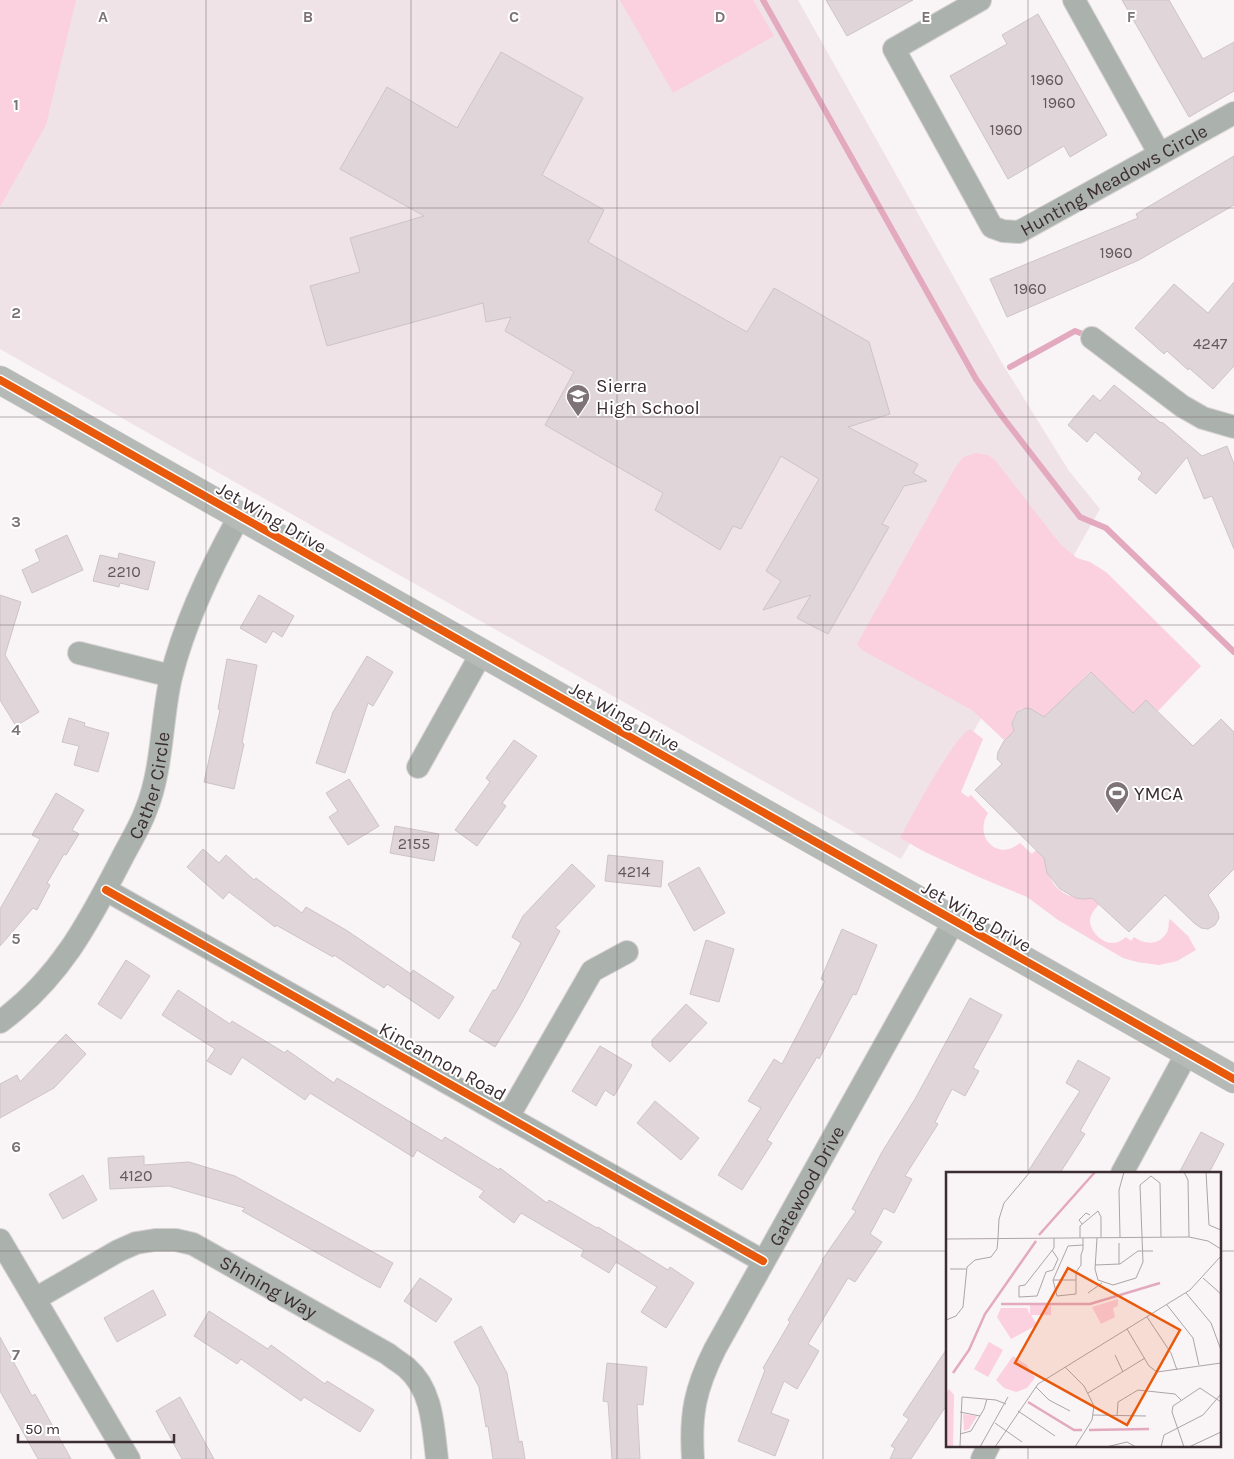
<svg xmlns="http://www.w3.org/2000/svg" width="1234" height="1459" viewBox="0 0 1234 1459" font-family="Karla,sans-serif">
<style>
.built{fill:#f0e3e7}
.green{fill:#fbd0df}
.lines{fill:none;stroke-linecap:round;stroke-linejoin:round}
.stream{stroke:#e3a9be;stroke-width:6}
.building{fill:#e0d6da;stroke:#cec4c7}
.minor-casing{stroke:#d6d1d3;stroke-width:24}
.secondary-casing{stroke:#d6d1d3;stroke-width:29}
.minor{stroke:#abb2ad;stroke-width:22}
.secondary{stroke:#b6bab7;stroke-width:28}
.cycleway-casing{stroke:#fff;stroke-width:11}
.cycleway{stroke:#e8590c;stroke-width:8}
.grid{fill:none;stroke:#7e7377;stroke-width:1;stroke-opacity:0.55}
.labels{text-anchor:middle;stroke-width:4;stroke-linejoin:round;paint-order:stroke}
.number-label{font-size:16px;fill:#65575c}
.street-label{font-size:19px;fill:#3c2d32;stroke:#fff}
.poi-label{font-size:19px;fill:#3c2d32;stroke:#fff;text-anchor:start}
.inset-river{fill:none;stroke:#e3a9be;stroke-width:2.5}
.inset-road{fill:none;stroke:#ada4a8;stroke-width:1}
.view{fill:#e8590c;fill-opacity:0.15;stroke:#e8590c;stroke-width:2.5}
.inset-edge{fill:none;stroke:#3c2d32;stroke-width:2.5}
.grid-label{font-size:16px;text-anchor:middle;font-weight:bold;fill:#7e7377;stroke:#fff;stroke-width:4;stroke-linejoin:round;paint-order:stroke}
</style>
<rect width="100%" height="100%" fill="#f9f4f6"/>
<path class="built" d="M0,0H798L1002,363L1069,471L1100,509L901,859L0,349Z"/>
<g class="green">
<path d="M0,0H76L46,125L0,207Z"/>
<path d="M620,0H753L774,36L673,93Z"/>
<path d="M976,453L988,455L995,460L1061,545L1077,558L1090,562L1106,572L1201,666L1158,711L1146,700L1133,713L1090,672L1043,719C1031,707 1017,702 1012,723L1017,732L1004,740L972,710L862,650L857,644L955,468L963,457Z"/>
<path d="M970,729L983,739L961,792L968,797L971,795L988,813C973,837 998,862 1020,843L1032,854L1036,850L1045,848C1044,869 1051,892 1074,897C1084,899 1096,896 1106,896C1101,903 1092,910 1090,919C1089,930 1101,943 1112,943C1118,943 1122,940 1126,937L1131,941L1134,937C1145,945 1161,946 1168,930C1169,927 1168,922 1170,919L1188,936L1196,950L1177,961L1159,965L1137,962L1123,958L1058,920L1027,897L981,878L925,852L900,838C911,817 953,738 970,729Z"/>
</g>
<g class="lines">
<g class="stream">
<path d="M763,0L976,379L1001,415L1080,517L1106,528L1234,652"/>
<path d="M1010,367L1075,331L1088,336"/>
</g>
</g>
<g class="building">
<path d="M826,0H913L847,36Z"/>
<path d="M1122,0H1169L1203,59L1234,42V91L1189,117Z"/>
<path d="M1038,14L1107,135L1070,157L1064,146L1008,179L950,76L1007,44L1002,35Z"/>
<path d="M501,52L583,98L542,175L604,210L588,242L747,332L774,288L869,342L890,414L848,427L918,464L913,473L927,481L904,486L882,524L889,527L828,634L797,618L811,595L763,610L781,581L766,571L819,479L781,456L741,529L733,526L720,550L655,510L663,493L545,425L574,372L505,331L511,317L486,322L483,303L327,346L310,286L360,272L350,238L424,216L340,169L387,87L457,128Z"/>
<path d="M1234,156V205L1139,260L1007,317L990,279L1138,218L1136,214Z"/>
<path d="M1234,282V366L1213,389L1189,368L1188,370L1167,351L1164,354L1135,328L1174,284L1208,313Z"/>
<path d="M1114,385L1161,423L1162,422L1202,456L1227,446L1234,464V549L1212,496L1204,499L1187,457L1156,494L1138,479L1142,473L1095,432L1087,442L1068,425L1093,395L1100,401Z"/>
<path d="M67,535L83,570L32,593L22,570L40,561L35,550Z"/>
<path d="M119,553L155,562L148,590L120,583L119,587L93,581L100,555L118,559Z"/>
<path d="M0,595L21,602L5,655L39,712L16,726L0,700Z"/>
<path d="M259,595L294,616L282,637L273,631L266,643L240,628Z"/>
<path d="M367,656L393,672L373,706L368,703L345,773L316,763L333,712Z"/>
<path d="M227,659L257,665L242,743L244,744L234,789L204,782L220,710L218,709Z"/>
<path d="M1091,672L1133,713L1146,700L1193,746L1221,719L1234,732V869L1208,895L1218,912L1219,918L1215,925L1208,929L1201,928L1194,923L1165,895L1129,932L1092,898L1084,899L1076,898L1060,889L1047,873L1044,858L975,790L1002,764L997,759L998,752L1004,741L1014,731L1012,723L1017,712L1026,708L1031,709L1044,717Z"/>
<path d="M69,718L85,723L84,726L109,733L98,772L74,765L79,746L62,742Z"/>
<path d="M514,740L537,756L502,803L506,806L477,846L455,830L490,782L486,778Z"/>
<path d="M349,779L379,826L348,845L329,817L338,811L326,793Z"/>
<path d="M56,793L84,810L72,830L79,834L66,855L64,854L47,883L50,885L37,910L33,908L0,946V909L40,839L32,835Z"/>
<path d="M395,826L439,834L434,861L390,853Z"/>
<path d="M203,849L219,863L226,855L254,880L256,878L302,913L306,907L346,930L411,974L413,970L454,997L439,1019L387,984L384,988L334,955L333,957L276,925L275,927L229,892L223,899L187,867Z"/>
<path d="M608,855L663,861L661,887L605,881Z"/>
<path d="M572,864L595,886L555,928L560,931L520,1006L495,1047L469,1031L493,990H496L521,943L512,937L523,916Z"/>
<path d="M699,867L725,913L694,931L668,884Z"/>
<path d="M842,929L877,945L856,995L853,994L819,1059L817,1057L767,1140L772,1143L742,1190L718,1175L761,1108L748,1101L774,1059L782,1064L825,981L821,979Z"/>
<path d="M706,940L734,949L719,1002L690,994Z"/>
<path d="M126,960L150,976L121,1019L98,1004Z"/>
<path d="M178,990L230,1024L232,1021L285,1053L287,1050L334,1083L337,1078L442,1141L445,1137L499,1170L500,1168L547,1203L549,1200L597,1228L598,1227L668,1270L670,1267L694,1283L666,1328L641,1312L657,1287L616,1262L609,1273L581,1256L584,1250L521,1213L514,1223L479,1197L484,1191L417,1150L413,1157L310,1093L305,1100L242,1057L231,1075L207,1061L215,1049L162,1015Z"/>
<path d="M970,998L1002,1015L973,1068L979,1071L965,1096L952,1089L935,1122L938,1124L905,1176L912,1179L894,1213L884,1208L870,1234L882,1242L855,1282L848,1278L808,1344L819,1351L797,1389L784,1381L771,1413L789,1420L775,1456L738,1441L765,1370L763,1368L790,1322L788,1320L823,1261L822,1260L856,1211L852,1209L882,1152L915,1099Z"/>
<path d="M686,1004L707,1023L670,1062L652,1046V1040Z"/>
<path d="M66,1034L86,1054L54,1088L0,1118V1084L17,1075L20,1082Z"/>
<path d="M600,1046L632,1065L614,1096L605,1090L596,1106L572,1091Z"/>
<path d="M1078,1060L1110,1078L1080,1131L1085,1134L1060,1173H1027L1080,1091L1066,1083Z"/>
<path d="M655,1101L699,1138L681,1160L637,1123Z"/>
<path d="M1201,1132L1224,1144L1209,1173H1179Z"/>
<path d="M144,1156V1165L189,1162L235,1176L393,1263L380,1288L242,1211L245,1208L169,1186L110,1189L108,1158Z"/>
<path d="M83,1175L97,1200L63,1219L49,1194Z"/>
<path d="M420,1278L452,1299L436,1322L404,1301Z"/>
<path d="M153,1290L166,1315L117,1342L104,1318Z"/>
<path d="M209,1311L268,1349L271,1345L325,1384L327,1381L374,1410L360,1432L304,1397L301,1401L241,1359L237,1364L194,1336Z"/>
<path d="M481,1326L507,1373L519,1442L522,1441L525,1459H493L488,1426L486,1427L479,1387L454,1342Z"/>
<path d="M0,1337L32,1396L35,1394L71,1459H38L0,1391Z"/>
<path d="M948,1347V1403L911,1459H890L895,1448L891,1446L909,1419L903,1415Z"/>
<path d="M607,1363L647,1367L643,1405L637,1404L640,1459H612L608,1402L603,1401Z"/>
<path d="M180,1397L214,1459H182L156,1411Z"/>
</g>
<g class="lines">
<g class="minor-casing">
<g id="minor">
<path id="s1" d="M980,0L894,49L992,227L1003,231L1019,232L1234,113"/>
<path d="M1074,0L1159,153"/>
<path d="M1092,338L1182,406L1203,418L1234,427"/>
<path d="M79,653L171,676"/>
<path d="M418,767L481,654"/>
<path d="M106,890L763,1261"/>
<path id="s2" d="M0,1022C59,979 88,924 121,860C129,844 140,827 146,810C163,768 161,720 171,677C185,621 211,567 239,517"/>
<path d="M508,1117L592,971L627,952"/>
<path d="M1122,1173L1187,1053"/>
<path d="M0,1240L129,1459"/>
<path id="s3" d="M35,1299L118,1251L136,1243L155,1240H176L193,1244L388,1354C394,1359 401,1363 407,1368C433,1391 433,1427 437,1459"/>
<path id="s4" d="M693,1459C690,1414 695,1389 715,1349L954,921"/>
<path d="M982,1459L989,1445"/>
</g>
</g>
<g class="secondary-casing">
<path id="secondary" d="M0,380L1234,1079"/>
</g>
<use href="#minor" class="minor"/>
<use href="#secondary" class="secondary"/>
<g class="cycleway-casing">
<g id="cycleway">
<path d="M0,380L1234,1079"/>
<path d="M106,890L763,1261"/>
</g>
</g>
<use href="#cycleway" class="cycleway"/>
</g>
<path class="grid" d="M206,0V1459M411,0V1459M617,0V1459M823,0V1459M1028,0V1173M0,208H1234M0,417H1234M0,625H1234M0,834H1234M0,1042H1234M0,1251H948M1220,1251H1234M1028,1445V1459"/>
<defs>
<g id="school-pin" transform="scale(1.25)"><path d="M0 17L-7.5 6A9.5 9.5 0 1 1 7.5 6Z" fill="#7e7377" stroke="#fff"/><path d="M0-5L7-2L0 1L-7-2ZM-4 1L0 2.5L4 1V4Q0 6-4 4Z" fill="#fff"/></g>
<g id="stadium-pin" transform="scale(1.25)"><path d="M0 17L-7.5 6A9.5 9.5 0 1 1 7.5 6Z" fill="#7e7377" stroke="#fff"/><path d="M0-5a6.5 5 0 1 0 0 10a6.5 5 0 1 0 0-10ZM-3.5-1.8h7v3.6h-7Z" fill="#fff"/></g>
</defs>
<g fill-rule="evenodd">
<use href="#school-pin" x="578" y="396"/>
<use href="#stadium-pin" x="1117" y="793"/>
</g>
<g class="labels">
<g class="number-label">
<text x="1047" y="85">1960</text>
<text x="1059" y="108">1960</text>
<text x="1006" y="135">1960</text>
<text x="1116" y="258">1960</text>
<text x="1030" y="294">1960</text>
<text x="1210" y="349">4247</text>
<text x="124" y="577">2210</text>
<text x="414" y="849">2155</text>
<text x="634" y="877">4214</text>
<text x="136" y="1181">4120</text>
</g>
<g class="street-label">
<text dy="7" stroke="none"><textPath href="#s1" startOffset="438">Hunting Meadows Circle</textPath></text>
<text transform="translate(272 517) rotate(30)" y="7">Jet Wing Drive</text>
<text transform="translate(625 716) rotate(29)" y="7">Jet Wing Drive</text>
<text dy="7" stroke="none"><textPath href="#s2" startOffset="285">Cather Circle</textPath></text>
<text transform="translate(977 916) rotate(30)" y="7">Jet Wing Drive</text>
<text transform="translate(443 1061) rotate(29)" y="7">Kincannon Road</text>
<text dy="7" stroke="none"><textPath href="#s4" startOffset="301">Gatewood Drive</textPath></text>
<text dy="7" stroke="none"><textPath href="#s3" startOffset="260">Shining Way</textPath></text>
</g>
<g class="poi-label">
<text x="596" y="392">Sierra<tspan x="596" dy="22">High School</tspan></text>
<text x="1134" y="800">YMCA</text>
</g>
</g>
<g transform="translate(946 1172)">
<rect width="275" height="275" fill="#f9f4f6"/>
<path d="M172,127V134L167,136L169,145L155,152L146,135ZM84,133H105V143H85L91,153L65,167L51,145L55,136H81L84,143ZM43,170L57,178L42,205L28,197ZM67,184L81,193L89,206L81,216L70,220L58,216L50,208ZM3,217L8,223L7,275H0V221ZM17,242L31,244L23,257L18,259Z" fill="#fbd0df"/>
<path class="inset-river" d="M93,63L149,0M55,132H144L214,111M7,201L23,178L39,142L90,69M82,230L128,258H136M143,258L203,257"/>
<path class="inset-road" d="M238,0L242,8L243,65M260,0L263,53L275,58M136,52L133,48L140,41L144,43M174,65L173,18L178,0M52,66L53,47L58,31L84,0M134,66V54L152,39L155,45V65M151,66L149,97L152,108L167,113L190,106L197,90L194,13L205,4L214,11L215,65M0,67L243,65L262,69L275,77M173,71V92M137,73L122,74L107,108L111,124L130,122V100L135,93V83L137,77V66M106,78L112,87L107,98L100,100L91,124L73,125V114L79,113L108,76V66M149,93L174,92L192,79H207M4,97H20M257,106L275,122M107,108H130M142,121L156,111M240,121L265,151L275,178M221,133L247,166L253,193M201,145L225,181L231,198M0,148L10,144L17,135L21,95L29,88L45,85L51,77L52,67M181,157L203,194L211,200L275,191M169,183L177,200M119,195L138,214L148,234L146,248L129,275M90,215L103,228L124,239M142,221L199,186M72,239L109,264M14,240L34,244M147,243L200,244M171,244L172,230L192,218L229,222L236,229M49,251L76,270M14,262L25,259L38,237L41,227M14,275L16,225L50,228L60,232M34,275L62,225M49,275L92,212L244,118L275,84M160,275L181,270L190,275M215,275L218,263L257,243L275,222M238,275L226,240L227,234L254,216L275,230M243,275L275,260"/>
<path class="view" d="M122,96L234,158L181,253L69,191Z"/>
<rect width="275" height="275" class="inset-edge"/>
</g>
<g class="grid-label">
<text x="103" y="22">A</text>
<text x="308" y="22">B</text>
<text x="514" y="22">C</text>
<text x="720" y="22">D</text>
<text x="926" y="22">E</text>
<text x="1131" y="22">F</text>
<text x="16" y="110">1</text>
<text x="16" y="318">2</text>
<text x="16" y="527">3</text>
<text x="16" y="735">4</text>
<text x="16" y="944">5</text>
<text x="16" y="1152">6</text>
<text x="16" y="1360">7</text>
</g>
<path d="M18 1434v8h156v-8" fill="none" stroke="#3c2d32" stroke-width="2.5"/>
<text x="25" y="1434" font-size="15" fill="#3c2d32" stroke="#ffffff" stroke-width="4" paint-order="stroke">50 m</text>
</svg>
